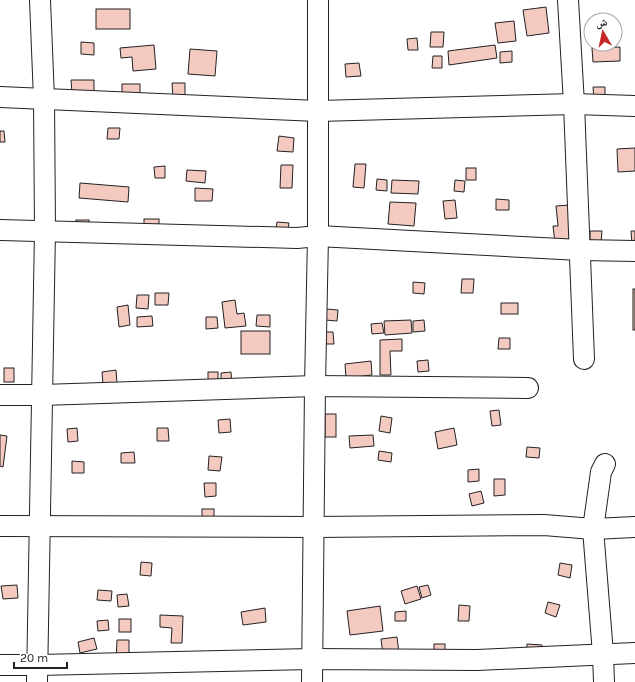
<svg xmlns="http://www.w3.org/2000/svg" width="635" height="682" viewBox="0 0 635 682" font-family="Karla,'Noto Naskh Arabic',sans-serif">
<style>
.building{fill:#f3c9c0;stroke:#222}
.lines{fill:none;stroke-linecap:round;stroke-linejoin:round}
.minor-casing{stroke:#222;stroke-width:22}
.minor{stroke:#fff;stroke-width:20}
</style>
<rect width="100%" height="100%" fill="#fff"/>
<g class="building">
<path d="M546,7L549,33L527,36L523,10Z"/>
<rect x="96" y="9" width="34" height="20"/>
<path d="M514,21L516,41L498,43L495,23Z"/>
<path d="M431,32H444L443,47H430Z"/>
<path d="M417,38L418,50H408L407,39Z"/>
<path d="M81,42L94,43V55L81,54Z"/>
<path d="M154,45L156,69L133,71L132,57L121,58L120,48Z"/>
<path d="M495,45L497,58L449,65L448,51Z"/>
<path d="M620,47V61L593,62L592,48Z"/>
<path d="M190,49L217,51L215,76L188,74Z"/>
<path d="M512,51V62L500,63V52Z"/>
<path d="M433,56H442V68H432Z"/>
<path d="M359,63L361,76L346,77L345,64Z"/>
<path d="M71,80H94V92L72,93Z"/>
<path d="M172,83H185V98L173,99Z"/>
<rect x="122" y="84" width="18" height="11"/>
<path d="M593,87H605V100H594Z"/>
<path d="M108,128H120L119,139H107Z"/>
<path d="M0,131H4L5,142H0Z"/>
<path d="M279,136L294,138L293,152L277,151Z"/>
<path d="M635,148V171L618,172L617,149Z"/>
<path d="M355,164H366L364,188L353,187Z"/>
<path d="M281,165H293L292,188H280Z"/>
<path d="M165,166V178H155L154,167Z"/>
<rect x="466" y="168" width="10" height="12"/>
<path d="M187,170L206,171L205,183L186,181Z"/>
<path d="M377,179L387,180V191L376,190Z"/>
<path d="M392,180L419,181L418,194L391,193Z"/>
<path d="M455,180L465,181L464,192L454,191Z"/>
<path d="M80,183L129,187L128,202L79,198Z"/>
<path d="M195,188L213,189L212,201H195Z"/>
<path d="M496,199L509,200V210H496Z"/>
<path d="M455,200L457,218L445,219L443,201Z"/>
<path d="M390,202L416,203L414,226L388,224Z"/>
<path d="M570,205L575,248L556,251L553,226H558L556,206Z"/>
<rect x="144" y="219" width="15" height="16"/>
<rect x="76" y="220" width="13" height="13"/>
<path d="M277,222L289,223L287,237L275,236Z"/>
<path d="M590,231H602L601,243H590Z"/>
<path d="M631,231H635V244H632Z"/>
<path d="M462,279H474L473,293H461Z"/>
<path d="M413,282L425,283L424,294L413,293Z"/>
<rect x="633" y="289" width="2" height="41"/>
<path d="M155,293H169L168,305H155Z"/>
<path d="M137,295H149L148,309L136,308Z"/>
<path d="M235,300L237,314L244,313L246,326L225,328L222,302Z"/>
<rect x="501" y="303" width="17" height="11"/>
<path d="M128,305L130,325L119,327L117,307Z"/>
<path d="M326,309L338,310L337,321L325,320Z"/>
<path d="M257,315H270V327L256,326Z"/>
<path d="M152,316L153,326L137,327V317Z"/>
<path d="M206,317H217L218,328L206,329Z"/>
<path d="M411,320L412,333L385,335L384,321Z"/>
<path d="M424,320L425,331L413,332V321Z"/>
<path d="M382,323L384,333L372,334L371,324Z"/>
<rect x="241" y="331" width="29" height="23"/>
<path d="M321,332H333L334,344H321Z"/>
<path d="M499,338H510V349H498Z"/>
<path d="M402,339V351H390L391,375H380V340Z"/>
<path d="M428,360L429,371L418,372L417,361Z"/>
<path d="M371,361L372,375L346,378L345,364Z"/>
<rect x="4" y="368" width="10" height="14"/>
<path d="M116,370L117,383L103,384L102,372Z"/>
<rect x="208" y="372" width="10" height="12"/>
<path d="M231,372L232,385L221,386V373Z"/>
<path d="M499,410L501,425L492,426L490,411Z"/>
<rect x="325" y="414" width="11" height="23"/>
<path d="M381,416L392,418L390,433L379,431Z"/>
<path d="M230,419L231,432L219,433L218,420Z"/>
<path d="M77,428L78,441L68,442L67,429Z"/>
<path d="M157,428H168L169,441H157Z"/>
<path d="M454,428L457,445L438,449L435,432Z"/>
<path d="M0,435L7,436L3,467L0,466Z"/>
<path d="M373,435L374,446L350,448L349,436Z"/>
<path d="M527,447L540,448L539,458L526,457Z"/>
<path d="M379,451L392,453L391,462L378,460Z"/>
<path d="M134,452L135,463H121V453Z"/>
<path d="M209,456L222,457L220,471L208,470Z"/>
<path d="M72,461L84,462V473H72Z"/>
<path d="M479,469V481L468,482V470Z"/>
<path d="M494,479H505V495L494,496Z"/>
<path d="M204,483H216V496L205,497Z"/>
<path d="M481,491L484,503L472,506L469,494Z"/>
<rect x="202" y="509" width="12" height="10"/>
<path d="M141,562L152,563L151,576L140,575Z"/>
<path d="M560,563L572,565L570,578L558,575Z"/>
<path d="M17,585L18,598L3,599L1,586Z"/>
<path d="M428,585L431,595L422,598L419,587Z"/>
<path d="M417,586L421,599L405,604L401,591Z"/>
<path d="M98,590L112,591L111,601L97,600Z"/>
<path d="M127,594L129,606L118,607L117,595Z"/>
<path d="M548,602L560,605L556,617L545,613Z"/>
<path d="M459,605L470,606L469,621H458Z"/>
<path d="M380,606L383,631L350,635L347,611Z"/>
<path d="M265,608L266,622L243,625L241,612Z"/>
<path d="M406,611V621H395V612Z"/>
<path d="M160,615L183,616L182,643H171L172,628L160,627Z"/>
<rect x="119" y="619" width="12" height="13"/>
<path d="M108,620L109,630L98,631L97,621Z"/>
<path d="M397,637L399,653L383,655L381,639Z"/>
<path d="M94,638L97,649L80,653L78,642Z"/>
<path d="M117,640H129V664H116Z"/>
<rect x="434" y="644" width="11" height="9"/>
<path d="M527,644L542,645L541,657L526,656Z"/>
</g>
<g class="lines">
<g class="minor-casing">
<g id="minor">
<path d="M568,0L574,104L584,359"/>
<path d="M0,97L318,111L574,104L635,106"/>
<path d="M0,230L297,238L318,236L580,250L635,251"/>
<path d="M0,395H42L315,386L528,388"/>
<path d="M0,526L314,527L544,525L593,529L635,527"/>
<path d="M0,665H37L312,659L477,660L635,653"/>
<path d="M37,682L45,231L44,99L40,0"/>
<path d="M312,682L315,386L318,236V0"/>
<path d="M604,682L603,654L593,529L601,472L605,464"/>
</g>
</g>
<use href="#minor" class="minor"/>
</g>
<g transform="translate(603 32) rotate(351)"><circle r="19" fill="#ffffff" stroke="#a7a7a7"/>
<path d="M0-3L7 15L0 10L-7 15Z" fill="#c62828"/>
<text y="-6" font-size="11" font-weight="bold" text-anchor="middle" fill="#222222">ش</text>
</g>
<path d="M14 662v6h53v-6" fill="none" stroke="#222222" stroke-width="2"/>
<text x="20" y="662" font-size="12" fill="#222222" stroke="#ffffff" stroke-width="3" paint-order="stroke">20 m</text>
</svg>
